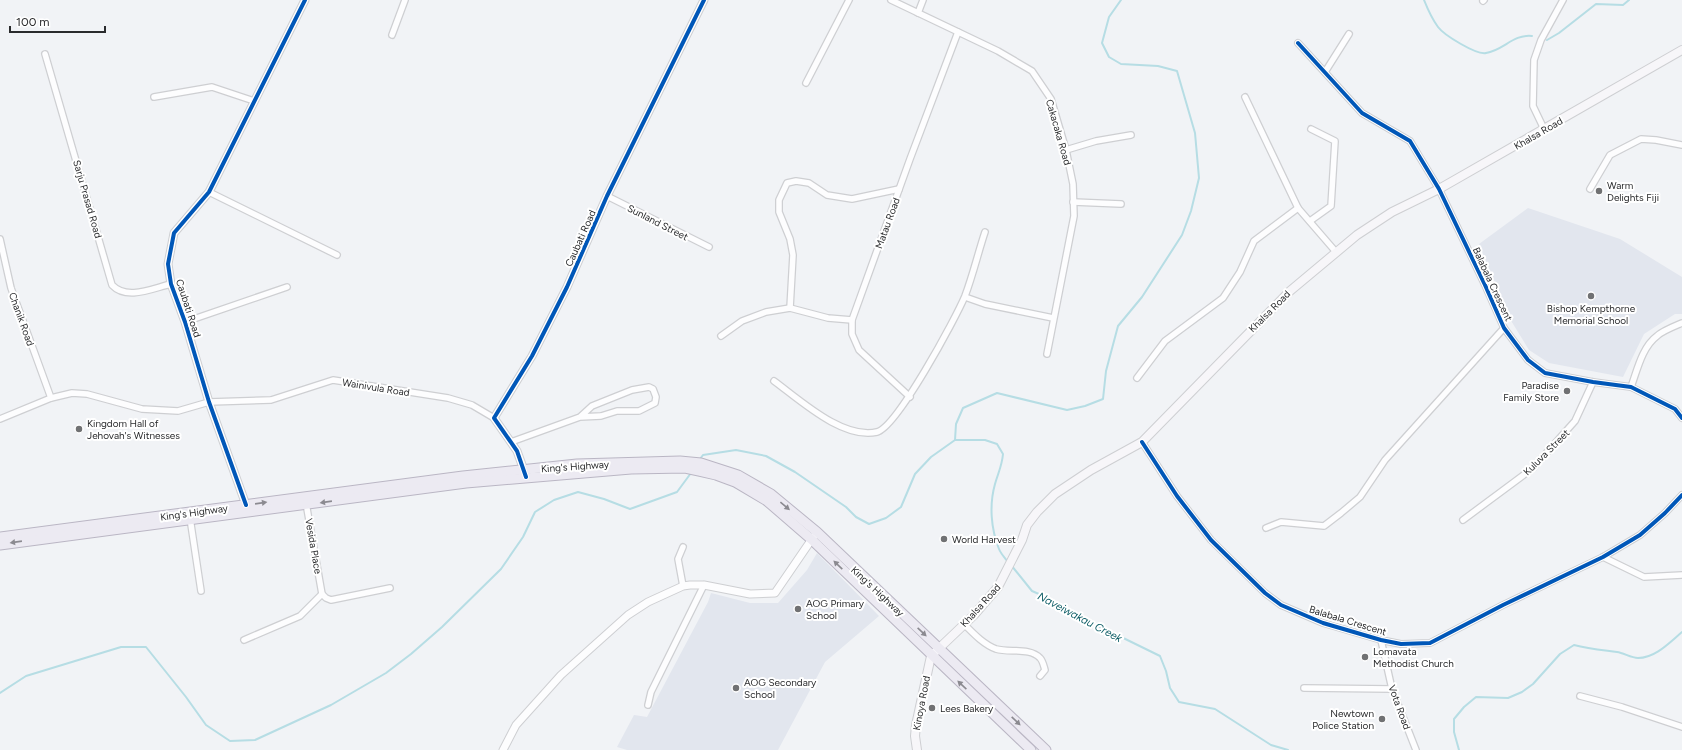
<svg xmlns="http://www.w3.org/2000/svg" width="1682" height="750" viewBox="0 0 1682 750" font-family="Figtree,sans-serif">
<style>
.built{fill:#e2e6ee}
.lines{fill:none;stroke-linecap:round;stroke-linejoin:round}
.stream{stroke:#b6dde4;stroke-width:2}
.minor-casing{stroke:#cecfd2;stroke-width:8}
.tertiary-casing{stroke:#cecfd2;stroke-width:9}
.secondary-casing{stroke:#cecfd2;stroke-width:10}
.trunk-casing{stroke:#bab6c4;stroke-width:11}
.minor{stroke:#fdfdfe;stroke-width:5.5}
.tertiary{stroke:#fdfdfe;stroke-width:7}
.secondary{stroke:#f7f6f9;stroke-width:8}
.trunk{stroke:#eceaf2;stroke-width:9}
.cycleway-casing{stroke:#fff;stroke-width:6}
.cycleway{stroke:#0057b8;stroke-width:4}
.oneway{fill:#8b8a90}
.poi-dot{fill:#707173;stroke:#fff;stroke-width:1.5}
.labels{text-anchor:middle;stroke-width:4;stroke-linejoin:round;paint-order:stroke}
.street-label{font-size:10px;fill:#2a2b2d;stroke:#fff}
.poi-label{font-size:10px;fill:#2a2b2d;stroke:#fff;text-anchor:start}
.water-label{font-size:11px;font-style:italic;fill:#0f5e67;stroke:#fff}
</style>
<rect width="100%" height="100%" fill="#f1f3f6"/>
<g class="built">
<path d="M1528,208L1620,239L1682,277V314H1675L1644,334L1623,377L1549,363L1529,350L1510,319L1479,244Z"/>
<path d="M817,553L879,616L825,662L778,750H627L617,747L634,715L647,717L708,602L711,593L750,603H778L807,570Z"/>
</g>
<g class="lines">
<g class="stream">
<path d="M1424,0C1428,10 1432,19 1438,27C1444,35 1476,55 1486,53C1504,50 1513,34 1532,36"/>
<path d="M1547,40L1559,33L1596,4L1623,5L1629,0"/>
<path d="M955,440H985L997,444L1003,454C1002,466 998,473 995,484C989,505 991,529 999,549C1001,554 1005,558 1008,562"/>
<path d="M700,459L703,455L736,450L766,456L795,472L846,507L856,517L869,524L886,518L901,507L915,474L931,457L955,440L956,424L963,408L997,393L1067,410L1085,406L1103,399L1106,371L1118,326L1142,297L1182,235L1191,211L1199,178L1195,133L1177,71L1158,66L1121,64L1109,57L1102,43L1109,17L1121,0"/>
<path d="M1011,565L1032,591L1048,598L1082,620L1109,631L1160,656L1166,671L1170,688L1179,702L1215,709L1271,745L1288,750"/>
<path d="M0,693L26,676L121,647H146L186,697L206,725L230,741L255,740L331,705L386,673L411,654L442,627L501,569L523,537L535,512L554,500L578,492L604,499L630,509L677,492L691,473"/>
<path d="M1459,750L1454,732V719L1464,707L1476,697L1508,698L1522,692L1533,684L1560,654L1574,645C1589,649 1602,650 1617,652C1624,653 1631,658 1638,658C1655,658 1669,643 1682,632"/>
</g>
<g class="minor-casing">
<g id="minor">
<path d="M891,0L998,51L1032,71L1051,99L1066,150L1073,184L1074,216L1047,354"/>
<path d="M1483,1L1484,0"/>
<path d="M918,13L923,0"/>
<path d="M392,35L405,0"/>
<path d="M1298,43L1362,113L1410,141L1439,189L1485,285L1504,328L1528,360L1545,373L1593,382L1631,387L1675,409L1682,418"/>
<path d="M45,54L112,285C127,301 153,288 171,284"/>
<path d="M1325,72L1349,34"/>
<path d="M806,83L849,0"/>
<path d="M154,97L212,87L254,101"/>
<path d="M1245,97L1298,208L1336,252"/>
<path d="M1544,129L1533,106L1534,60L1541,40L1563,0"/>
<path d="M1066,150L1096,141L1131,135"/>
<path d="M1590,189L1610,155L1641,139L1656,140L1682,145"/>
<path d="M209,192L337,255"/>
<path d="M607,196L709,247"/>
<path d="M1073,202L1121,204"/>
<path d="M1310,221L1331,206L1335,141L1311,129"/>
<path d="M0,239L11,288L51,398"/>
<path d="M965,297L985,304L1053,318"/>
<path d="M790,308L793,255L790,239L779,212V200L787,183L796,181L809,183L827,195L852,199L899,189"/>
<path d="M185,322L287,287"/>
<path d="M721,336L742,321L766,312L790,308L828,318L852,320"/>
<path d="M1137,378L1165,341L1223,298L1240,272L1254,241L1298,208"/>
<path d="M774,381C800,400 843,440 877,432C897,427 956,318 965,296C973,275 978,253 985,232"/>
<path d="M1631,387C1637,371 1642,347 1657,336C1662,331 1675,326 1682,323"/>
<path d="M910,397L859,350L852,334V320L910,159L958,32"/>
<path d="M0,419L51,398L72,393L87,394L142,409L178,411L209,402L271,400L333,380L448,398L472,405L494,418"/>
<path d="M511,442L580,417L592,406L632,390L649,387L653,389L656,397L655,403L639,411H617L601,416L580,417"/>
<path d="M1142,442L1177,496L1211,540L1265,593L1281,605L1323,623L1381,640L1401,644L1430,643L1503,605L1603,557L1640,535L1665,513L1682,495"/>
<path d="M306,503L322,594L326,598L331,600L390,588"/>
<path d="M190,518L201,591"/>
<path d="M1463,520L1533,468L1575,421L1593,382"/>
<path d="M1266,528L1281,522L1324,526L1341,513L1360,497L1385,460L1504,328"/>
<path d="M1603,557L1644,577L1682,575"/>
<path d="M683,586L678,559L683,547"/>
<path d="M964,624C973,633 983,644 996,649C1009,653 1030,647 1040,658C1043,661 1044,667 1045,670L1040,676"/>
<path d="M244,640L300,616L322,594"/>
<path d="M1381,640L1392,689L1416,750"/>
<path d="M1304,688L1392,689"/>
<path d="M1580,696L1622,707L1682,727"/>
<path d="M648,705L651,692L704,585"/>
</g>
</g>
<g class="tertiary-casing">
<g id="tertiary">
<path d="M525,473L517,451L494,418L532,356L567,287L607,196L704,0"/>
<path d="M246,505L209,402L185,322L171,284L168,264L174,233L209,192L305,0"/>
<path d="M503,750L516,725L561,675L628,615L648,602L683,586L690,585H704L750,594L775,593L814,536"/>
</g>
</g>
<g class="secondary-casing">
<path id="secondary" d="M917,750L915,736L916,725L931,656L974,615L998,587L1022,540L1027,525L1037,512L1055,494L1091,470L1142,442L1290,291L1357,235L1392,212L1439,189L1682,50"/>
</g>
<g class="trunk-casing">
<g id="trunk">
<path d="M0,537L463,476L577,464L680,461L701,463L738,475L771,494L817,532L1046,750"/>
<path d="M0,545L466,483L631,469L685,468L699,471L716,475L735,482L767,501L811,539L1031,750"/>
</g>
</g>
<use href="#minor" class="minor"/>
<use href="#tertiary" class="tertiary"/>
<use href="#secondary" class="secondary"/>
<use href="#trunk" class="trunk"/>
<g class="cycleway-casing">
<g id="cycleway">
<path d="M1298,43L1362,113L1410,141L1439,189L1485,285L1504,328L1528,360L1545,373L1593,382L1631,387L1675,409L1682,418"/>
<path d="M1142,442L1177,496L1211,540L1265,593L1281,605L1323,623L1381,640L1401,644L1430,643L1503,605L1603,557L1640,535L1665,513L1682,495"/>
<path d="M526,477L517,451L494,418L532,356L567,287L607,196L704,0"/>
<path d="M246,505L209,402L185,322L171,284L168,264L174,233L209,192L305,0"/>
</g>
</g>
<use href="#cycleway" class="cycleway"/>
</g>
<defs><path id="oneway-solid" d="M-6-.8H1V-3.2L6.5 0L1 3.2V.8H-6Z"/></defs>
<g class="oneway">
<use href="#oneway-solid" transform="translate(326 502) rotate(172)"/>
<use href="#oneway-solid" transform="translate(261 503) rotate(-8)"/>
<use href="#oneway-solid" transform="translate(785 506) rotate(40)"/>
<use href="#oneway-solid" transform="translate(16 542) rotate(172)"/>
<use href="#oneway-solid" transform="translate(838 565) rotate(-136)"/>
<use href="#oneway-solid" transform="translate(922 632) rotate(43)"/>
<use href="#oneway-solid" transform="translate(962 685) rotate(-137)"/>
<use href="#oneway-solid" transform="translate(1016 721) rotate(44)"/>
</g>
<g class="poi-dot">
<circle cx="1599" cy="191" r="4"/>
<circle cx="1591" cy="296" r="4"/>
<circle cx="1567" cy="391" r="4"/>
<circle cx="79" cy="429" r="4"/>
<circle cx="944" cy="539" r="4"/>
<circle cx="798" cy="609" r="4"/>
<circle cx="1365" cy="657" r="4"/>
<circle cx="736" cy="688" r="4"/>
<circle cx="932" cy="708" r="4"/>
<circle cx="1382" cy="719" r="4"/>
</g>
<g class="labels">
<g class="street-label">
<text transform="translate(1059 132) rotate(74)" y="4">Cakacaka Road</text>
<text transform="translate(1538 133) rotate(-30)" y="4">Khalsa Road</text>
<text transform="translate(88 199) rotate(74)" y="4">Sarju Prasad Road</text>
<text transform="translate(658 222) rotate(27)" y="4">Sunland Street</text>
<text transform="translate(887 223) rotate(-70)" y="4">Matau Road</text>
<text transform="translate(580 238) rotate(-66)" y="4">Caubati Road</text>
<text transform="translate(1493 284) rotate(65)" y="4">Balabala Crescent</text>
<text transform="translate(189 308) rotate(72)" y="4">Caubati Road</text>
<text transform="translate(1269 311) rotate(-45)" y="4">Khalsa Road</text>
<text transform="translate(22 319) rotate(70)" y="4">Chanik Road</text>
<text transform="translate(376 387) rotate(9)" y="4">Wainivula Road</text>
<text transform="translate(1546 452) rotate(-45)" y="4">Kuluva Street</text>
<text transform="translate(575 466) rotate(-4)" y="4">King's Highway</text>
<text transform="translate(194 512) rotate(-8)" y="4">King's Highway</text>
<text transform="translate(314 546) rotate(80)" y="4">Vesida Place</text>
<text transform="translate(878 591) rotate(43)" y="4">King's Highway</text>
<text transform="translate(980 605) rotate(-48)" y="4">Khalsa Road</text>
<text transform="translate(1348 620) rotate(17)" y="4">Balabala Crescent</text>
<text transform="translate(921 703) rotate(-79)" y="4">Kinoya Road</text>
<text transform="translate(1400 707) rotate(70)" y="4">Vota Road</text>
</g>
<g class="poi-label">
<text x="1607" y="189">Warm<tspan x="1607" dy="12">Delights Fiji</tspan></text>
<text x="1591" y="312" text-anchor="middle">Bishop Kempthorne<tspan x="1591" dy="12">Memorial School</tspan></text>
<text x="1559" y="389" text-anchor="end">Paradise<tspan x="1559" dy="12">Family Store</tspan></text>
<text x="87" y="427">Kingdom Hall of<tspan x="87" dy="12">Jehovah's Witnesses</tspan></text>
<text x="952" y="543">World Harvest</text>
<text x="806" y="607">AOG Primary<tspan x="806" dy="12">School</tspan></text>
<text x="1373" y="655">Lomavata<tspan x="1373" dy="12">Methodist Church</tspan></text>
<text x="744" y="686">AOG Secondary<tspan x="744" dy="12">School</tspan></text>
<text x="940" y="712">Lees Bakery</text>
<text x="1374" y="717" text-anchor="end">Newtown<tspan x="1374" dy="12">Police Station</tspan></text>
</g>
<g class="water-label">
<text transform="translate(1080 617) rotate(28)" y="4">Naveiwakau Creek</text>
</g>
</g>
<path d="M10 26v6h95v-6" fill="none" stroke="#2a2b2d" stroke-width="2"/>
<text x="16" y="26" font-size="12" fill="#2a2b2d" stroke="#ffffff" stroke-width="3" paint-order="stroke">100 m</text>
</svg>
